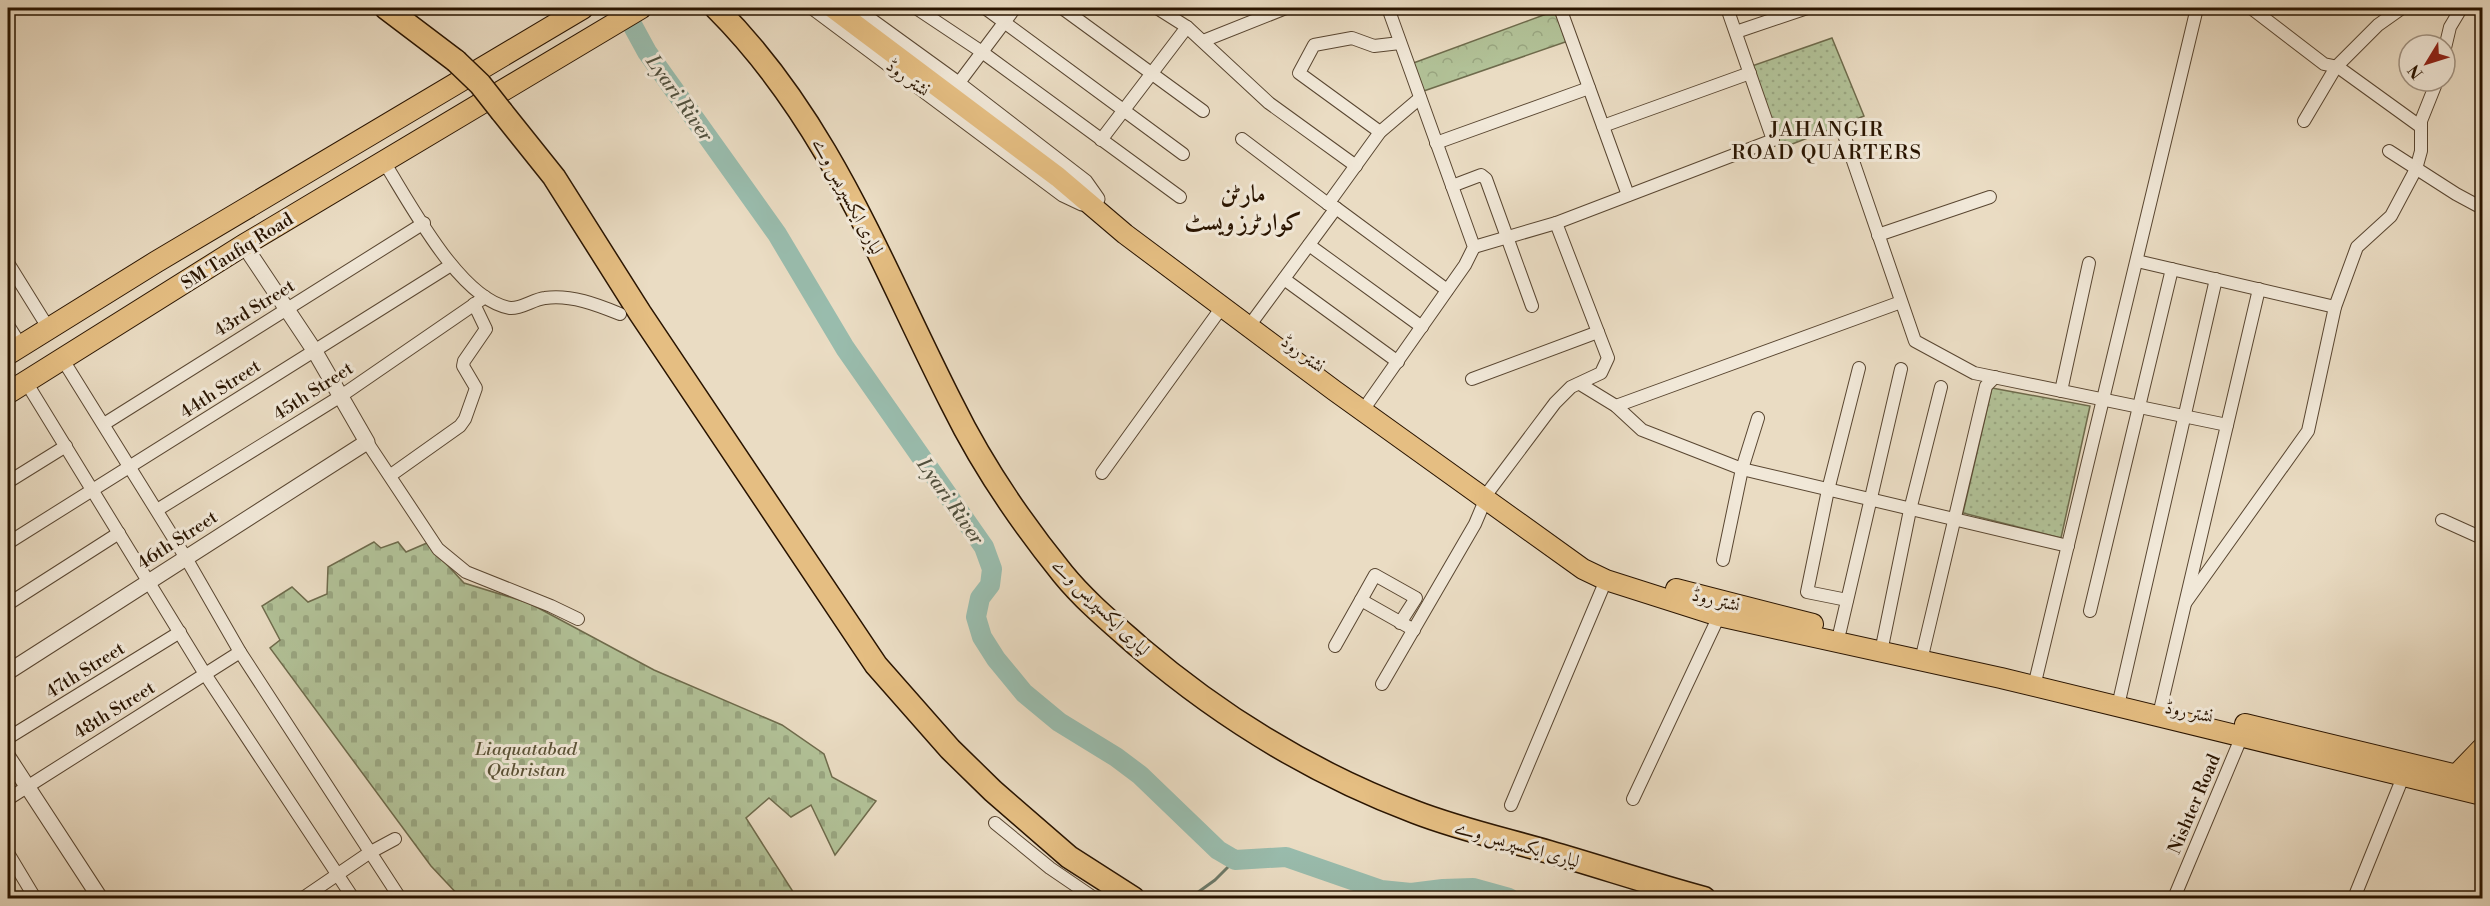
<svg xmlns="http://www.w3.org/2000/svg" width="2490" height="906" font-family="'Libre Bodoni',Amiri,serif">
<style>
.grass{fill:url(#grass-dots);stroke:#6e6b4c;stroke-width:1.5}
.cemetery{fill:url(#cemetery-stones);stroke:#6e6b4c;stroke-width:1.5}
.park{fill:url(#park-crowns);stroke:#6e6b4c;stroke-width:1.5}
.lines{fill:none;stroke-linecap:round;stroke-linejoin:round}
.stream{stroke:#6c7968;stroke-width:3}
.river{stroke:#99bcad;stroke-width:20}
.minor-casing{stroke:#594631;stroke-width:14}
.tertiary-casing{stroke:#594631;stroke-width:17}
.primary-casing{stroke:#291400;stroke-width:22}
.trunk-casing{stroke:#291400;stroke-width:23}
.motorway-casing{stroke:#291400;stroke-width:25}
.minor{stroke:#f1e8d8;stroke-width:12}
.tertiary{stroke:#f1e8d8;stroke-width:15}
.primary{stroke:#e5be82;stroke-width:20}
.trunk{stroke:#e5be82;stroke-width:21}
.motorway{stroke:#e5be82;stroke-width:22}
.motorway-bridge-casing{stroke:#291400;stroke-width:25;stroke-linecap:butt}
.motorway-bridge{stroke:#e5be82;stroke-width:22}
.labels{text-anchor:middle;stroke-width:6;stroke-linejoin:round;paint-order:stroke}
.street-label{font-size:18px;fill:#291400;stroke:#f1e8d8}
.park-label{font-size:18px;font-style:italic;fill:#595135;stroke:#f1e8d8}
.water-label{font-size:20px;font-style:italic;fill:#504f3d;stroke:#f1e8d8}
.neighbourhood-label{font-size:20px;letter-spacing:1.5px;fill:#291400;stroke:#f1e8d8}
.district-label{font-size:24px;font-weight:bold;fill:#291400;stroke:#f1e8d8}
</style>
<defs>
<pattern id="grass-dots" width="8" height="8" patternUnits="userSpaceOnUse" patternTransform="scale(1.5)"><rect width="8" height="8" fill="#b2c298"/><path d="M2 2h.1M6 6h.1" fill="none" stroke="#99a681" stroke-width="1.8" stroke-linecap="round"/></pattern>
<pattern id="cemetery-stones" width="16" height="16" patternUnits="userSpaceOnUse" patternTransform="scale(1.5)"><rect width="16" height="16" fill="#b2c298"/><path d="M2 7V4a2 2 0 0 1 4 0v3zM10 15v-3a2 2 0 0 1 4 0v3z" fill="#99a681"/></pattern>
<pattern id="park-crowns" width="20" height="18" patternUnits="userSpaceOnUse" patternTransform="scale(1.5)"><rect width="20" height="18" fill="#b2c298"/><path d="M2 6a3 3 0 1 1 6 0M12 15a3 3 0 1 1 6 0" fill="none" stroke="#99a681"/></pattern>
</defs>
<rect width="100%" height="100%" fill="#eadcc3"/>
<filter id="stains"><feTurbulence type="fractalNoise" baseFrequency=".00333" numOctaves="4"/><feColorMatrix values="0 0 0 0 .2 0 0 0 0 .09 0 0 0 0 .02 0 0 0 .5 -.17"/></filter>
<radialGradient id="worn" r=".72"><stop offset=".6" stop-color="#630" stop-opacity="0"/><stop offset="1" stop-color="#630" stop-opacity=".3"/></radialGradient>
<g class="grass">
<polygon points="1832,38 1864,116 1782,148 1752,66"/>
<polygon points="1992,388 2090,406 2061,538 1963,513"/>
</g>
<polygon class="cemetery" points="374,542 381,548 398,542 406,552 427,543 464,583 529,603 654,670 782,725 824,754 832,777 876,801 835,855 811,805 791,817 769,798 746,818 797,898 461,898 431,866 270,648 280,640 262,606 292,587 308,602 327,594 328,567"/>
<polygon class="park" points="1560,9 1571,40 1418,93 1408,65"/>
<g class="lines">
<polyline class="stream" points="1190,898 1215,880 1235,860"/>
<polyline class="river" points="623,8 647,52 777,234 845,348 984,547 992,569 990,585 980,598 976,617 982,637 996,659 1024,693 1059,722 1116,757 1140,775 1218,850 1235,860 1286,857 1381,890 1411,893 1443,889 1473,888 1509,898"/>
<defs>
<g id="minor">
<polyline points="916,8 982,52 1180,197"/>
<polyline points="985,8 1183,154"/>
<polyline points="1062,8 1203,111"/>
<polyline points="1157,8 1187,27 1269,103 1356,166"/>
<polyline points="1560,8 1628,195"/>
<polyline points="2251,8 2324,64 2338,67 2421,127"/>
<polyline points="1736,32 1807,8"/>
<polyline points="1203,41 1286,8"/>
<polyline points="2445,48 2450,27 2459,12 2460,8"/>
<polyline points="958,84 1015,8"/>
<polyline points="2304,121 2336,67 2378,25 2402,8"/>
<polyline points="1603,126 1750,73"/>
<polyline points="1841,126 1915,341 1974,373 2227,425"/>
<polyline points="1380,132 1299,73 1314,45 1352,38 1374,46 1400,43"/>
<polyline points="1242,139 1328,204"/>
<polyline points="1101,140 1187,27"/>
<polyline points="1436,143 1589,88"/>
<polyline points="2389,151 2456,194 2482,208"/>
<path d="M384,162C410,203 460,300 510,308C521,309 534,299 545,298C570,294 598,305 620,314"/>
<polyline points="1452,186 1481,175 1486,179 1532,306"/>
<polyline points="1336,208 1447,290"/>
<polyline points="1878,235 1990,197"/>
<polyline points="1309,245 1422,327"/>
<polyline points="1474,247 1556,223 1773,140 1727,8"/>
<polyline points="2137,261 2335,307"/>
<polyline points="8,263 49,329"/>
<polyline points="1284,279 1398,362"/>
<polyline points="1255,318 1336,208 1328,204 1380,132 1420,98"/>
<polyline points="63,360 186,558 240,652 400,898"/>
<polyline points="1472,379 1598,332"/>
<polyline points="26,382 205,674 353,898"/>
<polyline points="1580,384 1616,406 1642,430 1742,469 2068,546"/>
<polyline points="2061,391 2089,263"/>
<polyline points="1368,403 1465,265 1474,247 1388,8"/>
<polyline points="1616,406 1901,302"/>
<polyline points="104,424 424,223"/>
<polyline points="367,442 438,549 466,572 551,606 578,619"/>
<polyline points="1102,473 1222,307"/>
<polyline points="391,475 460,426 465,419 476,388 463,366 464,361 486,329 474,304"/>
<polyline points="8,482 66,446"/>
<polyline points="157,510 341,396 485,297"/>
<polyline points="2442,520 2482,538"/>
<polyline points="8,543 451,265"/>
<polyline points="1723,560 1742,469 1758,418"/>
<polyline points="1847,600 1807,592 1828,490 1859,368"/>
<polyline points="2186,602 2308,431 2335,307 2357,247 2391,216 2416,169 2421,151 2421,121 2437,81"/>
<polyline points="8,604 119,533"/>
<polyline points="2090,611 2172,269"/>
<polyline points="1400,623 1416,598 1375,575 1361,600 1414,630"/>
<polyline points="1840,631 1901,369"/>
<polyline points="1883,642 1910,510 1941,387"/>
<polyline points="1335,646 1361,600"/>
<polyline points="1923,652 1986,386 1995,377"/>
<polyline points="2036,678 2197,8"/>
<polyline points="1382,684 1475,524 1489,491 1555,403 1571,387 1601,373 1608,358 1556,223"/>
<polyline points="2120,697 2216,279"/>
<polyline points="2161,706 2259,289"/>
<polyline points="8,738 180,632"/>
<polyline points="8,799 240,652"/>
<polyline points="1633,799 1719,616"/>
<polyline points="1511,805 1606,580"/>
<polyline points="995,823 1050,868 1094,898"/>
<polyline points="8,853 35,898"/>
<polyline points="303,898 369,853 395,839"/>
<polyline points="2174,898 2244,731"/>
<polyline points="2354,898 2405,772"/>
</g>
<g id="tertiary">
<polyline points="814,8 1063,194 1082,203"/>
<polyline points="853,8 958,84 1085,182 1097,199"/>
<polyline points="8,328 20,347"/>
<polyline points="8,672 367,442 314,350 244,245"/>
<polyline points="8,757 100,898"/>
</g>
<g id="primary">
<polyline points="833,8 1058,177 1125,234 1335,391 1583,569 1606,580 1719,616 2001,678 2482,795"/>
<polyline points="1676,589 1813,624"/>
<polyline points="2245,724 2482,781"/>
<polyline points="2457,774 2482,748"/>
</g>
<g id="trunk">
<polyline points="8,354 156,262 583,8"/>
<polyline points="8,393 244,245 641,8"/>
</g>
<g id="motorway">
<polyline points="386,8 456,61"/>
<path d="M716,8C830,122 880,263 952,404C982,465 1020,521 1063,574C1085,601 1113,624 1139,647C1221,717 1314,774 1415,812C1459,829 1504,839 1549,852C1601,867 1652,884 1704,898"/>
<polyline points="502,112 554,177 640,313 876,665 950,749 993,791 1069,857 1133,898"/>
</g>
</defs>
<use href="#minor" class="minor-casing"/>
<use href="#tertiary" class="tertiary-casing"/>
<use href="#primary" class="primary-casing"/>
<use href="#trunk" class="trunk-casing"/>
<use href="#motorway" class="motorway-casing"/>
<use href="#minor" class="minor"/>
<use href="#tertiary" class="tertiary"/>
<use href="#primary" class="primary"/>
<use href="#trunk" class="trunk"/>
<use href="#motorway" class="motorway"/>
<defs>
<polyline id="motorway-bridge" points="456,61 480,84 502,112"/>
</defs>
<use href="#motorway-bridge" class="motorway-bridge-casing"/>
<use href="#motorway-bridge" class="motorway-bridge"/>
</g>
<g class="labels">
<g class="street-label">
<text transform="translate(908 78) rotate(37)" y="6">نشتر روڈ</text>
<text transform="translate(848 196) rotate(62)" y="6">لیاری ایکسپریس وے</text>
<text transform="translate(237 251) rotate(-32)" y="6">SM Taufiq Road</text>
<text transform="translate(254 308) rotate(-32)" y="6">43rd Street</text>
<text transform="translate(1303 354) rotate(37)" y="6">نشتر روڈ</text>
<text transform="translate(220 389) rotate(-33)" y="6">44th Street</text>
<text transform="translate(313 391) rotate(-33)" y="6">45th Street</text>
<text transform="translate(177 540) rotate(-33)" y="6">46th Street</text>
<text transform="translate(1716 600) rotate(14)" y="6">نشتر روڈ</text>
<text transform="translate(1101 607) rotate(45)" y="6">لیاری ایکسپریس وے</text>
<text transform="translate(85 670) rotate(-32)" y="6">47th Street</text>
<text transform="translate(114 710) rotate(-32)" y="6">48th Street</text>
<text transform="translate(2189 712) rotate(12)" y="6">نشتر روڈ</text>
<text transform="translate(2194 804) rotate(-67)" y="6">Nishter Road</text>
<text transform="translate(1517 844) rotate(16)" y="6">لیاری ایکسپریس وے</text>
</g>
<g class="park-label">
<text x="526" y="755">Liaquatabad<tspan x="526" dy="21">Qabristan</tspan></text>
</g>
<g class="water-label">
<text transform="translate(680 98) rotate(55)" y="7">Lyari River</text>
<text transform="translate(951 501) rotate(55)" y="7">Lyari River</text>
</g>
<g class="neighbourhood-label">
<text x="1827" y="136">JAHANGIR<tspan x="1827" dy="23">ROAD QUARTERS</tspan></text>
</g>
<g class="district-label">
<text x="1243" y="202">مارٹن<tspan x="1243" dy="28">کوارٹرز ویسٹ</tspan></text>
</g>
</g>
<rect width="2490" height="906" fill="none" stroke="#eadcc3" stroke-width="30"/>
<rect x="9" y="9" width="2472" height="888" fill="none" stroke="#291400" stroke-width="3"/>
<rect x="15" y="15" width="2460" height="876" fill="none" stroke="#291400" stroke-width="1.5"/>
<g transform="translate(2427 63) rotate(232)"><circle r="28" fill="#f1e8d8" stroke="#a19382" stroke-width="1.5"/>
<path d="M0-4.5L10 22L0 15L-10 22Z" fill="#8f2418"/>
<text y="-9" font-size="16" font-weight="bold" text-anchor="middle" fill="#291400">N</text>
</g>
<rect width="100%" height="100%" filter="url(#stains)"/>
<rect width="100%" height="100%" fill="url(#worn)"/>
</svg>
